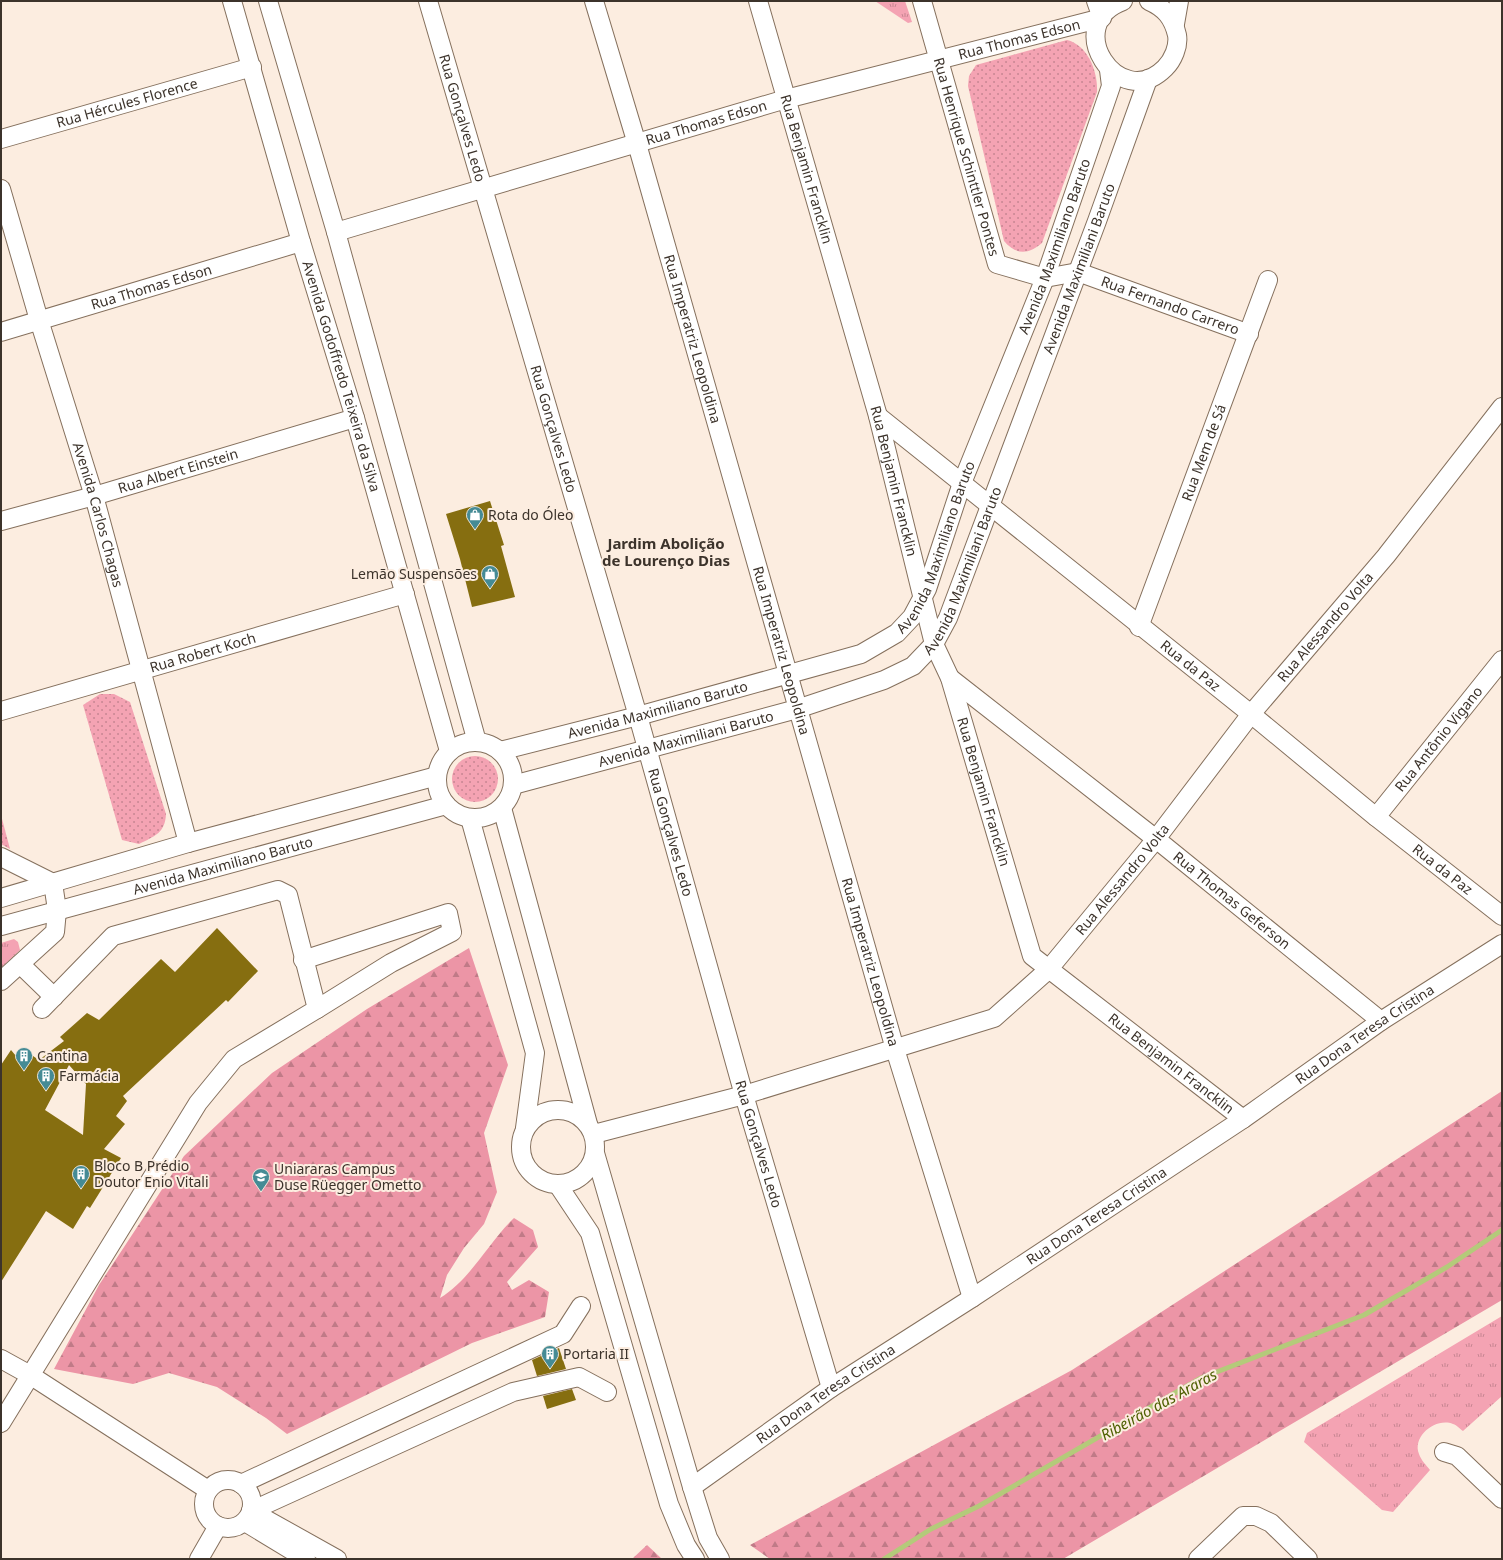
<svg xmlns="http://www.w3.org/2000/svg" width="1503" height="1560" font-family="'Noto Sans',sans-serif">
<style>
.grass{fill:url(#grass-dots)}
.forest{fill:url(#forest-firs)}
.park{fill:url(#park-tufts)}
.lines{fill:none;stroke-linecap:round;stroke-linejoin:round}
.stream{stroke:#b4ca7a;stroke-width:5}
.building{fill:#866e10;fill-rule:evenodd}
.minor-casing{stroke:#85705d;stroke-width:20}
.minor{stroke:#fff;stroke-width:18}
.labels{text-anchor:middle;stroke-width:4;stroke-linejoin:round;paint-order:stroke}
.street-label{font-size:14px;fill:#3c332b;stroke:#fcede0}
.poi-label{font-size:14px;fill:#3c332b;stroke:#fcede0;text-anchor:start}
.neighbourhood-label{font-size:15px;font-weight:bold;fill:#3c332b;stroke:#fcede0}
.water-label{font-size:15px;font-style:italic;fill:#4e6002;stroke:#fcede0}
</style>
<defs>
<pattern id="grass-dots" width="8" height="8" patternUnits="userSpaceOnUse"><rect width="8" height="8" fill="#f4a3b3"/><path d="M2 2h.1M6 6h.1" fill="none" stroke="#c78592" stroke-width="1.8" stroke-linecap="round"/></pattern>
<pattern id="forest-firs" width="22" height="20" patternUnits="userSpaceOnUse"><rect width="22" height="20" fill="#ec95a6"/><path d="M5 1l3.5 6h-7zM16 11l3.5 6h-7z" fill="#c07a87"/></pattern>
<pattern id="park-tufts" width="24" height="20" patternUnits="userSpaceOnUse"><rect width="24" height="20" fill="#f4a3b3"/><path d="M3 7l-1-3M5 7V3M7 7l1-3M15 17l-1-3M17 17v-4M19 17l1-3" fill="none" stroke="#c78592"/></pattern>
</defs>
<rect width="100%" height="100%" fill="#fcede0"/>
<g class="grass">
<path d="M1067,40C1088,45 1098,72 1097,92L1042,243C1028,255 1016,255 1004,241L968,86L969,76L976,65Z"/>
<path d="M100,694H114L130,702L166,814C165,833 155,836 139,844L122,840L83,705Z"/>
<circle cx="475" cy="779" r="23"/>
<polygon points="1,815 10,849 1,844"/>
</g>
<g class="forest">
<path d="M469,948L508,1065L484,1133L497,1192L484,1224L464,1248L447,1275L440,1298C471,1279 488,1243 514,1218L533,1230L538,1247L507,1282L512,1290L529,1280L549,1292L545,1317L472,1343L287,1434L266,1418L217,1387L169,1373L133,1384L54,1369L99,1285L184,1156L272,1073L367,1009Z"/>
<polygon points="1502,1091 1502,1300 1063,1559 770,1559 750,1545 1072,1370"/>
<polygon points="647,1545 662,1559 632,1559"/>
</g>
<g class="park">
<polygon points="875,1 905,1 912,22 908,23"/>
<polygon points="14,939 18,942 20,950 1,968 1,943"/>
<path d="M1502,1316V1396L1463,1431C1460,1429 1457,1425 1453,1424C1436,1417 1412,1436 1419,1454C1421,1460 1426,1465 1430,1470L1393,1512L1382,1510L1304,1442L1307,1433Z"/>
</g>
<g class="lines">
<polyline class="stream" points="884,1559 931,1529 979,1506 1201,1378 1364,1315 1447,1267 1502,1230"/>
</g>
<g class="building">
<polygon points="490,501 504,545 501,546 515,597 472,607 460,559 446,514"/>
<path d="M217,928L258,971L228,1002L226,1000L123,1096L127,1101L116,1116L125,1124L104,1149L121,1158L90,1208L87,1206L73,1229L46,1211L1,1282V1065L11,1050L16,1056L21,1048L39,1060L64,1041L60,1037L87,1013L99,1020L161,959L175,972ZM69,1065L86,1084L83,1135L45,1110Z"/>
<polygon points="559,1348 566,1369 537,1376 532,1360"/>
<polygon points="572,1389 576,1400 547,1409 543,1396"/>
</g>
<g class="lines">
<defs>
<g id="minor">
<path id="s1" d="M232,1L301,242L355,418L449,751"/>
<polyline points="268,1 336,232 477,742"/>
<path id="s2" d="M428,1L638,716L744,1095L831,1388"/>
<path id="s3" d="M594,1L637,144L895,1049L972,1298"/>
<path id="s4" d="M758,1L878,416L934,644L950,678L1032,956L1243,1119"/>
<path id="s5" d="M922,1L997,264L1045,278L1078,272L1249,334"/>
<path d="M1123,1C1060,24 1119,114 1165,68C1173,60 1179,46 1177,35C1173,18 1165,8 1149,1"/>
<polyline points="1175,24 1179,1"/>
<path id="s6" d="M1,139L252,67"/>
<path id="s7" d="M1,189L39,320L94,496L188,843"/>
<path id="s8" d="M336,232L786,99L1102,18L1096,1"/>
<path id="s9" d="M1,332L301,242"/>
<path id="s10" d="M878,416L1251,714L1376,817L1502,916"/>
<path id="s11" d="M1,521L94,496L355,418"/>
<path id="s12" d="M1139,627L1268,280"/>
<path id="s13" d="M950,678L1156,839L1381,1021"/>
<path id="s14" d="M1,711L405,594"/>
<circle cx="475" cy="780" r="38"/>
<path id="s15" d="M500,751L638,716L861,654L897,633L912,617L927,589L962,483L1045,278L1111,86L1109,70"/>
<path id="s16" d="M513,785L797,709L884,680L913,666L934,644L948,618L1097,221L1148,79"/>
<polyline points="502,808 588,1124"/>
<path id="s17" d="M1376,817L1502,660"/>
<polyline points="470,818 535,1053 525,1128"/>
<polyline points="1,857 53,883 57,910 55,932 1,981"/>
<polyline points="1,898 188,843 437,776"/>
<path id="s18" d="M1,926L446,805"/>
<polyline points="303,960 448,913 452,932 391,963 317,1009"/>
<polyline points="20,964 54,997"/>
<circle cx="558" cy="1147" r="37"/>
<path id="s19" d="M594,1134L744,1095L994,1018L1048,970L1156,839L1251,714L1386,556L1502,407"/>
<polyline points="595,1153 692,1487 708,1538 720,1559"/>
<polyline points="558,1185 590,1233 669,1504 686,1545 695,1559"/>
<polyline points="1,1359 30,1375 208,1490"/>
<polyline points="1,1423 198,1103 234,1059 317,1009 288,895 278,890 113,936 42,1009"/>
<polyline points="1444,1452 1457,1456 1502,1499"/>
<circle cx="228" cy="1504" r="24"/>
<polyline points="241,1484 563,1334 581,1306"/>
<path id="s20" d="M692,1487L831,1388L972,1298L1243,1119L1381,1021L1502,944"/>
<polyline points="251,1511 513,1392 579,1377 607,1392"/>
<polyline points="251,1511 337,1559"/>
<polyline points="245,1522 306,1559"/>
<polyline points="199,1559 218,1526"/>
<polyline points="1198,1559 1243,1516 1256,1516 1271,1523 1308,1559"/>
</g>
</defs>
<use href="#minor" class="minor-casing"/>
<use href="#minor" class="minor"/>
</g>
<defs>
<symbol id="shop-pin" viewBox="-11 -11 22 30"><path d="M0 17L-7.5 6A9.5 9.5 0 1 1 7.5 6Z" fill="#458b95" stroke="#fcede0"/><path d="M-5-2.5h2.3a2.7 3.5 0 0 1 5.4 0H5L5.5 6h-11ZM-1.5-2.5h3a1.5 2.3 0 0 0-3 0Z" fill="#fff"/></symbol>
<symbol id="building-pin" viewBox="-11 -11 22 30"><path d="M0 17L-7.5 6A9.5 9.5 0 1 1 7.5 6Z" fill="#458b95" stroke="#fcede0"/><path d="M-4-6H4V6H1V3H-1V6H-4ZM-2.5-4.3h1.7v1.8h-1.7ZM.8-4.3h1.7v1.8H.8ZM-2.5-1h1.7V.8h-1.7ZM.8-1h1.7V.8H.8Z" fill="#fff"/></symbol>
<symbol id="university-pin" viewBox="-11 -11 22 30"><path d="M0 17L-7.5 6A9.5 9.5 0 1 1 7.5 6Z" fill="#458b95" stroke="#fcede0"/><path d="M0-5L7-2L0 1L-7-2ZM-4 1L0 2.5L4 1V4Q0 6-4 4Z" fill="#fff"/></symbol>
</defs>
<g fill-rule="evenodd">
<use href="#shop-pin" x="465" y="505" width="20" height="27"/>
<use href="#shop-pin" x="480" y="564" width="20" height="27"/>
<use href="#building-pin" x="14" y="1046" width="20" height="27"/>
<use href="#building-pin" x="36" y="1066" width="20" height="27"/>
<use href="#building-pin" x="71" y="1164" width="20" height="27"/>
<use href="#university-pin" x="251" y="1167" width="20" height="27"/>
<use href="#building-pin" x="540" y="1344" width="20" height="27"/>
</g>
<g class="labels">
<g class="street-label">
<text dy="5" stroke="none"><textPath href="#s8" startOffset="710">Rua Thomas Edson</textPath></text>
<text dy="5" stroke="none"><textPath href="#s6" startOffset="131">Rua Hércules Florence</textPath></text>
<text dy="5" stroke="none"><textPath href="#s2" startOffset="122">Rua Gonçalves Ledo</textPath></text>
<text dy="5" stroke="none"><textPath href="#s8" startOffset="386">Rua Thomas Edson</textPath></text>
<text dy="5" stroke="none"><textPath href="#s5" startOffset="162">Rua Henrique Schinttler Pontes</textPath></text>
<text dy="5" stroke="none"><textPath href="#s4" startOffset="175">Rua Benjamin Francklin</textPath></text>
<text dy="5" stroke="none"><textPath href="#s15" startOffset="835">Avenida Maximiliano Baruto</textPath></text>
<text dy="5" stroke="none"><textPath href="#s16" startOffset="851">Avenida Maximiliani Baruto</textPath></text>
<text dy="5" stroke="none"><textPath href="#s9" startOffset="157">Rua Thomas Edson</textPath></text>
<text dy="5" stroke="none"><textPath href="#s5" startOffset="455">Rua Fernando Carrero</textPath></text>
<text dy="5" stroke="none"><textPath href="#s3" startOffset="352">Rua Imperatriz Leopoldina</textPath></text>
<text dy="5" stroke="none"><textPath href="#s1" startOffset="391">Avenida Godoffredo Teixeira da Silva</textPath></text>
<text dy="5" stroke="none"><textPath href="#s2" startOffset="446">Rua Gonçalves Ledo</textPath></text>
<text dy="5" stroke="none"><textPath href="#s12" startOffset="186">Rua Mem de Sá</textPath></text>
<text dy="5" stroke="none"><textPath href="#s11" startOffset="184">Rua Albert Einstein</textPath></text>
<text dy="5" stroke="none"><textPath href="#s4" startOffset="499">Rua Benjamin Francklin</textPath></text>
<text dy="5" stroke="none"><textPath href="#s7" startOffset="340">Avenida Carlos Chagas</textPath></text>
<text dy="5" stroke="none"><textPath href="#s15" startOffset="511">Avenida Maximiliano Baruto</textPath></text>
<text dy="5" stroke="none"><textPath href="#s16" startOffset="527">Avenida Maximiliani Baruto</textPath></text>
<text dy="5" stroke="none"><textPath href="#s19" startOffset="930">Rua Alessandro Volta</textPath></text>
<text dy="5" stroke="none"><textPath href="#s3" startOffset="676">Rua Imperatriz Leopoldina</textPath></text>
<text dy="5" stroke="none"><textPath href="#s14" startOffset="210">Rua Robert Koch</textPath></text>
<text dy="5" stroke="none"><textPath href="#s10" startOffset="400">Rua da Paz</textPath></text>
<text dy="5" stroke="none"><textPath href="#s15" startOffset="163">Avenida Maximiliano Baruto</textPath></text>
<text dy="5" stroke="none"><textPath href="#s16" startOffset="179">Avenida Maximiliani Baruto</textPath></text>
<text dy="5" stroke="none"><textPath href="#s17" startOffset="100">Rua Antônio Vigano</textPath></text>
<text dy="5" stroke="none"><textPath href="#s4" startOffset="823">Rua Benjamin Francklin</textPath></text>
<text dy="5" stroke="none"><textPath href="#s2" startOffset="866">Rua Gonçalves Ledo</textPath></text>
<text dy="5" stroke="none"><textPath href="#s18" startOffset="230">Avenida Maximiliano Baruto</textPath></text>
<text dy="5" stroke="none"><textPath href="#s10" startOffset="724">Rua da Paz</textPath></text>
<text dy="5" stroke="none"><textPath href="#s19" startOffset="606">Rua Alessandro Volta</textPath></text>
<text dy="5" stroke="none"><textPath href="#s13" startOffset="359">Rua Thomas Geferson</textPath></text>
<text dy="5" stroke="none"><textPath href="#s3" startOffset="1000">Rua Imperatriz Leopoldina</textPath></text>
<text dy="5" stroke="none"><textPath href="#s20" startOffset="811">Rua Dona Teresa Cristina</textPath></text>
<text dy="5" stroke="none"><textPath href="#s4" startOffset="1170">Rua Benjamin Francklin</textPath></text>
<text dy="5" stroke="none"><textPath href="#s2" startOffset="1190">Rua Gonçalves Ledo</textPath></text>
<text dy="5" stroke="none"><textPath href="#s20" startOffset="487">Rua Dona Teresa Cristina</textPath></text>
<text dy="5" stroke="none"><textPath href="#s20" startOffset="163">Rua Dona Teresa Cristina</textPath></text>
</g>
<g class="poi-label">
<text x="488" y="520">Rota do Óleo</text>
<text x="477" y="579" text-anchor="end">Lemão Suspensões</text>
<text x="37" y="1061">Cantina</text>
<text x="59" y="1081">Farmácia</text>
<text x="94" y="1171">Bloco B Prédio<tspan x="94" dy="16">Doutor Enio Vitali</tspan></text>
<text x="274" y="1174">Uniararas Campus<tspan x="274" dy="16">Duse Rüegger Ometto</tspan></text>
<text x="563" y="1359">Portaria II</text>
</g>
<g class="neighbourhood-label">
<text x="666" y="549">Jardim Abolição<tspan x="666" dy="17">de Lourenço Dias</tspan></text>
</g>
<g class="water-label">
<text transform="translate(1159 1405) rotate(-29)" y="5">Ribeirão das Araras</text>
</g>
</g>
<rect width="1503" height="1560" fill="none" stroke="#3c332b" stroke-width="4"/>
</svg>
